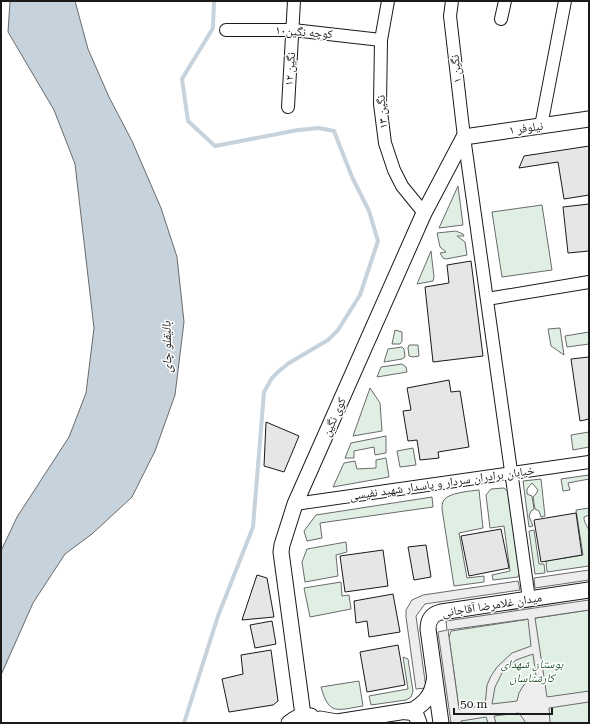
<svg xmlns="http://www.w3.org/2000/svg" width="590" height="724" font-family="'Roboto Serif','Noto Naskh Arabic',serif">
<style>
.green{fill:#e0efe3;stroke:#6a6a6a}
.parking{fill:#ededed;stroke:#6a6a6a;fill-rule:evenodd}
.water{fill:#c6d2dc;stroke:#6a6a6a}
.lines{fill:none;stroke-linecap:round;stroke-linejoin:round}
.stream{stroke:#c6d2dc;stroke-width:4}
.building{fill:#e6e6e6;stroke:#1a1a1a}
.minor-casing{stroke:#1a1a1a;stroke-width:14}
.tertiary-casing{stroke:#1a1a1a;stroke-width:17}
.minor{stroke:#fff;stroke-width:12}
.tertiary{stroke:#fff;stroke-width:15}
.labels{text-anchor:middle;stroke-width:3;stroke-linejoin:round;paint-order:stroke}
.street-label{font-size:12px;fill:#1a1a1a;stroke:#fff}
.park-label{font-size:12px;font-style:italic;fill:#2b5a34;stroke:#fff}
.water-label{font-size:13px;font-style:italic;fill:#1a1a1a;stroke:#fff}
</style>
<rect width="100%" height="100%" fill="#fff"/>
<g class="green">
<polygon points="458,186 463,225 439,228"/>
<polygon points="542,205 552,270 502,277 492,212"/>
<polygon points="456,231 463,234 464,236 457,236 465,242 467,255 446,259 443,258 440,253 446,252 440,247 437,233"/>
<polygon points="431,251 434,277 433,281 417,284"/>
<polygon points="560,328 564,355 551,346 548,329"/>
<polygon points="395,330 402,332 402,341 400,344 392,344"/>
<polygon points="589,332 589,344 567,347 565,336"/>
<polygon points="409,345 418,345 419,356 413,357 409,356 408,348"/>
<polygon points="402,347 404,349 405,357 402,359 384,362 388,349"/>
<polygon points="402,364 406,367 407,372 377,377 381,367"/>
<polygon points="370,388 380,403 382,431 353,436"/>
<polygon points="589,432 589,447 573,450 571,435"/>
<polygon points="386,436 386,453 375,455 374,447 354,451 354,458 345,458 351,443"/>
<polygon points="413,448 416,465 400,467 397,451"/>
<polygon points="386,458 389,477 333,487 344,463 355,461 357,469 376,468 376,460"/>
<polygon points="589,475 589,479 568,483 570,490 563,491 561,479"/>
<polygon points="541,479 545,516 541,517 539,511 535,509 533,497 536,494 538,490 532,483 527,489 527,494 532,496 534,509 531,511 529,516 533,526 529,527 523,481"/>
<polygon points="504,488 508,492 520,572 518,577 493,580 492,575 510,571 504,526 490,528 486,495 491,489"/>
<path d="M479,490L483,528L459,533L467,578L484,576V582L454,586L442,509C442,506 442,503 444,500C448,493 470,491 479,490Z"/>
<polygon points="432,497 433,507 320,523 322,538 307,541 304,531 316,515"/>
<path d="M589,508V515L584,517C584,524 588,526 589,531V566L547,572L546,561L583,555L576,510Z"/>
<polygon points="534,530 539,564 544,564 545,573 535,574 529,531"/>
<polygon points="346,542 347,552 336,555 338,576 305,582 302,562 307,549"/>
<polygon points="341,582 342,596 349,595 351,609 310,617 304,588"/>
<polygon points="589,610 589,723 461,723 449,637 451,631"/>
<polygon points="403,657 408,659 413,691 411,697 406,700 371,705 369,696 408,689"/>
<path d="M359,681L363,706C337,710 329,716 321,687Z"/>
</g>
<g class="parking">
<polygon points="589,570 589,580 535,588 534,578"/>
<polygon points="518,581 520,590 425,604 416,616 426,688 416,689 406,617 406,610 412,600 423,595"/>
<path d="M589,600V610L535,618L547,697L589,691V702L549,708L550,723H526L519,713L494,716L496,723H488L486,717L461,721V723H451L438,632L447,630L446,621ZM528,619L531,646L512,653L497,667L491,676L487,685L485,706L459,709L448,630ZM533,654L536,676L529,680L523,686L519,693L517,701L492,704L495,687L503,671L516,660Z"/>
</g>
<polygon class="water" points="10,1 75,1 88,49 109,97 132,141 161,208 177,257 184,322 175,395 155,451 132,497 92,534 65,554 33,603 1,675 1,551 17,517 69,437 86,393 94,328 75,164 54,110 8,32"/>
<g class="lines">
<polyline class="stream" points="184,723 218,616 253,527 264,392 272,378 279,371 289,363 328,340 338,330 360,295 378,241 369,211 352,177 334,131 319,128 298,130 215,146 188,121 182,79 213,28 214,1"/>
</g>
<g class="building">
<polygon points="589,146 589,195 564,199 558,162 519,168 524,156"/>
<polygon points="589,204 589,251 568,253 563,207"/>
<polygon points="471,261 483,356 433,362 425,287 449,283 447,265"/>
<polygon points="589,357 589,419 580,421 571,359"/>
<polygon points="449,380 451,392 460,391 469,447 438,452 439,458 420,460 417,440 408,441 403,411 411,410 407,388"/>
<polygon points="266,422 299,436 284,472 264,466"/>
<polygon points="576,513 582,555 541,562 534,520"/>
<polygon points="501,529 509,568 469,576 461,536"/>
<polygon points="426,545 431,577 414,580 408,547"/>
<polygon points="383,550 388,586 345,592 340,556"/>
<polygon points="257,575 267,578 274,617 242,620"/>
<polygon points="393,594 400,632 369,637 367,621 356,623 354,601"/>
<polygon points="272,621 276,644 255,648 250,625"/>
<polygon points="398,645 405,685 367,692 360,652"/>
<polygon points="271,650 278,701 273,705 229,712 222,679 243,674 241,655"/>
</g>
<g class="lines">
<defs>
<g id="minor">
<polyline points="388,1 381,40 380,104 385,143 394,170 402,186 424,213"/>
<polyline points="452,1 450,16 464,137 529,599"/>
<polyline points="501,19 505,1"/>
<polyline points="226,30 293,30 381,40"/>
<polyline points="288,107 294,1"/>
<polyline points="541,126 565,1"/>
<polyline points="487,299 589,282"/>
<polyline points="295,504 589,462"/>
</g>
<g id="tertiary">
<polyline points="406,712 410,712 416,715 419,723"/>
<polyline points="303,715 281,552 282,545 295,504 424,213 464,137 589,119"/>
<path d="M320,719L337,722L413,710C425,703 432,695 434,681"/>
<path d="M289,723C296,717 303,714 311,716"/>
<path d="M441,723L428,629C428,620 432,614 441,612L589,590"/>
</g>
</defs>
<use href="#minor" class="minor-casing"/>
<use href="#tertiary" class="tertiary-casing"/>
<use href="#minor" class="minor"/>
<use href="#tertiary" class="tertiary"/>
</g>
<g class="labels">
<g class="street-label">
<text transform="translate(304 32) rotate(4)" y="4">کوچه نگین۱۰</text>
<text transform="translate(290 69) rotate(-86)" y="4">نگین ۱۲</text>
<text transform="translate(456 69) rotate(-96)" y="4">نگین ۱</text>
<text transform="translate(382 112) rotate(-95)" y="4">نگین ۱۳</text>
<text transform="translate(526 128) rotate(-8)" y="4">نیلوفر ۱</text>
<text transform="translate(334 417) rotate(-66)" y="4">کوی نگین</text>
<text transform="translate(442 483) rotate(-8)" y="4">خیابان برادران سردار و پاسدار شهید نفیسی</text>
<text transform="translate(492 605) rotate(-9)" y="4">میدان غلامرضا آقاجانی</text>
</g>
<g class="park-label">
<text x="532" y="668">بوستان شهدای<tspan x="532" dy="14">کارشناسان</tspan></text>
</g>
<g class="water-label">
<text transform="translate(166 347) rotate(-91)" y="5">بالیقلو چای</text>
</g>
</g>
<rect width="590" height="724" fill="none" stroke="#1a1a1a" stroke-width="4"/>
<path d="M454 708v6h98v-6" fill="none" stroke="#1a1a1a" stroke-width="2"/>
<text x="460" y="708" font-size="12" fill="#1a1a1a" stroke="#ffffff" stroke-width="3" paint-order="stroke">50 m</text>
</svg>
